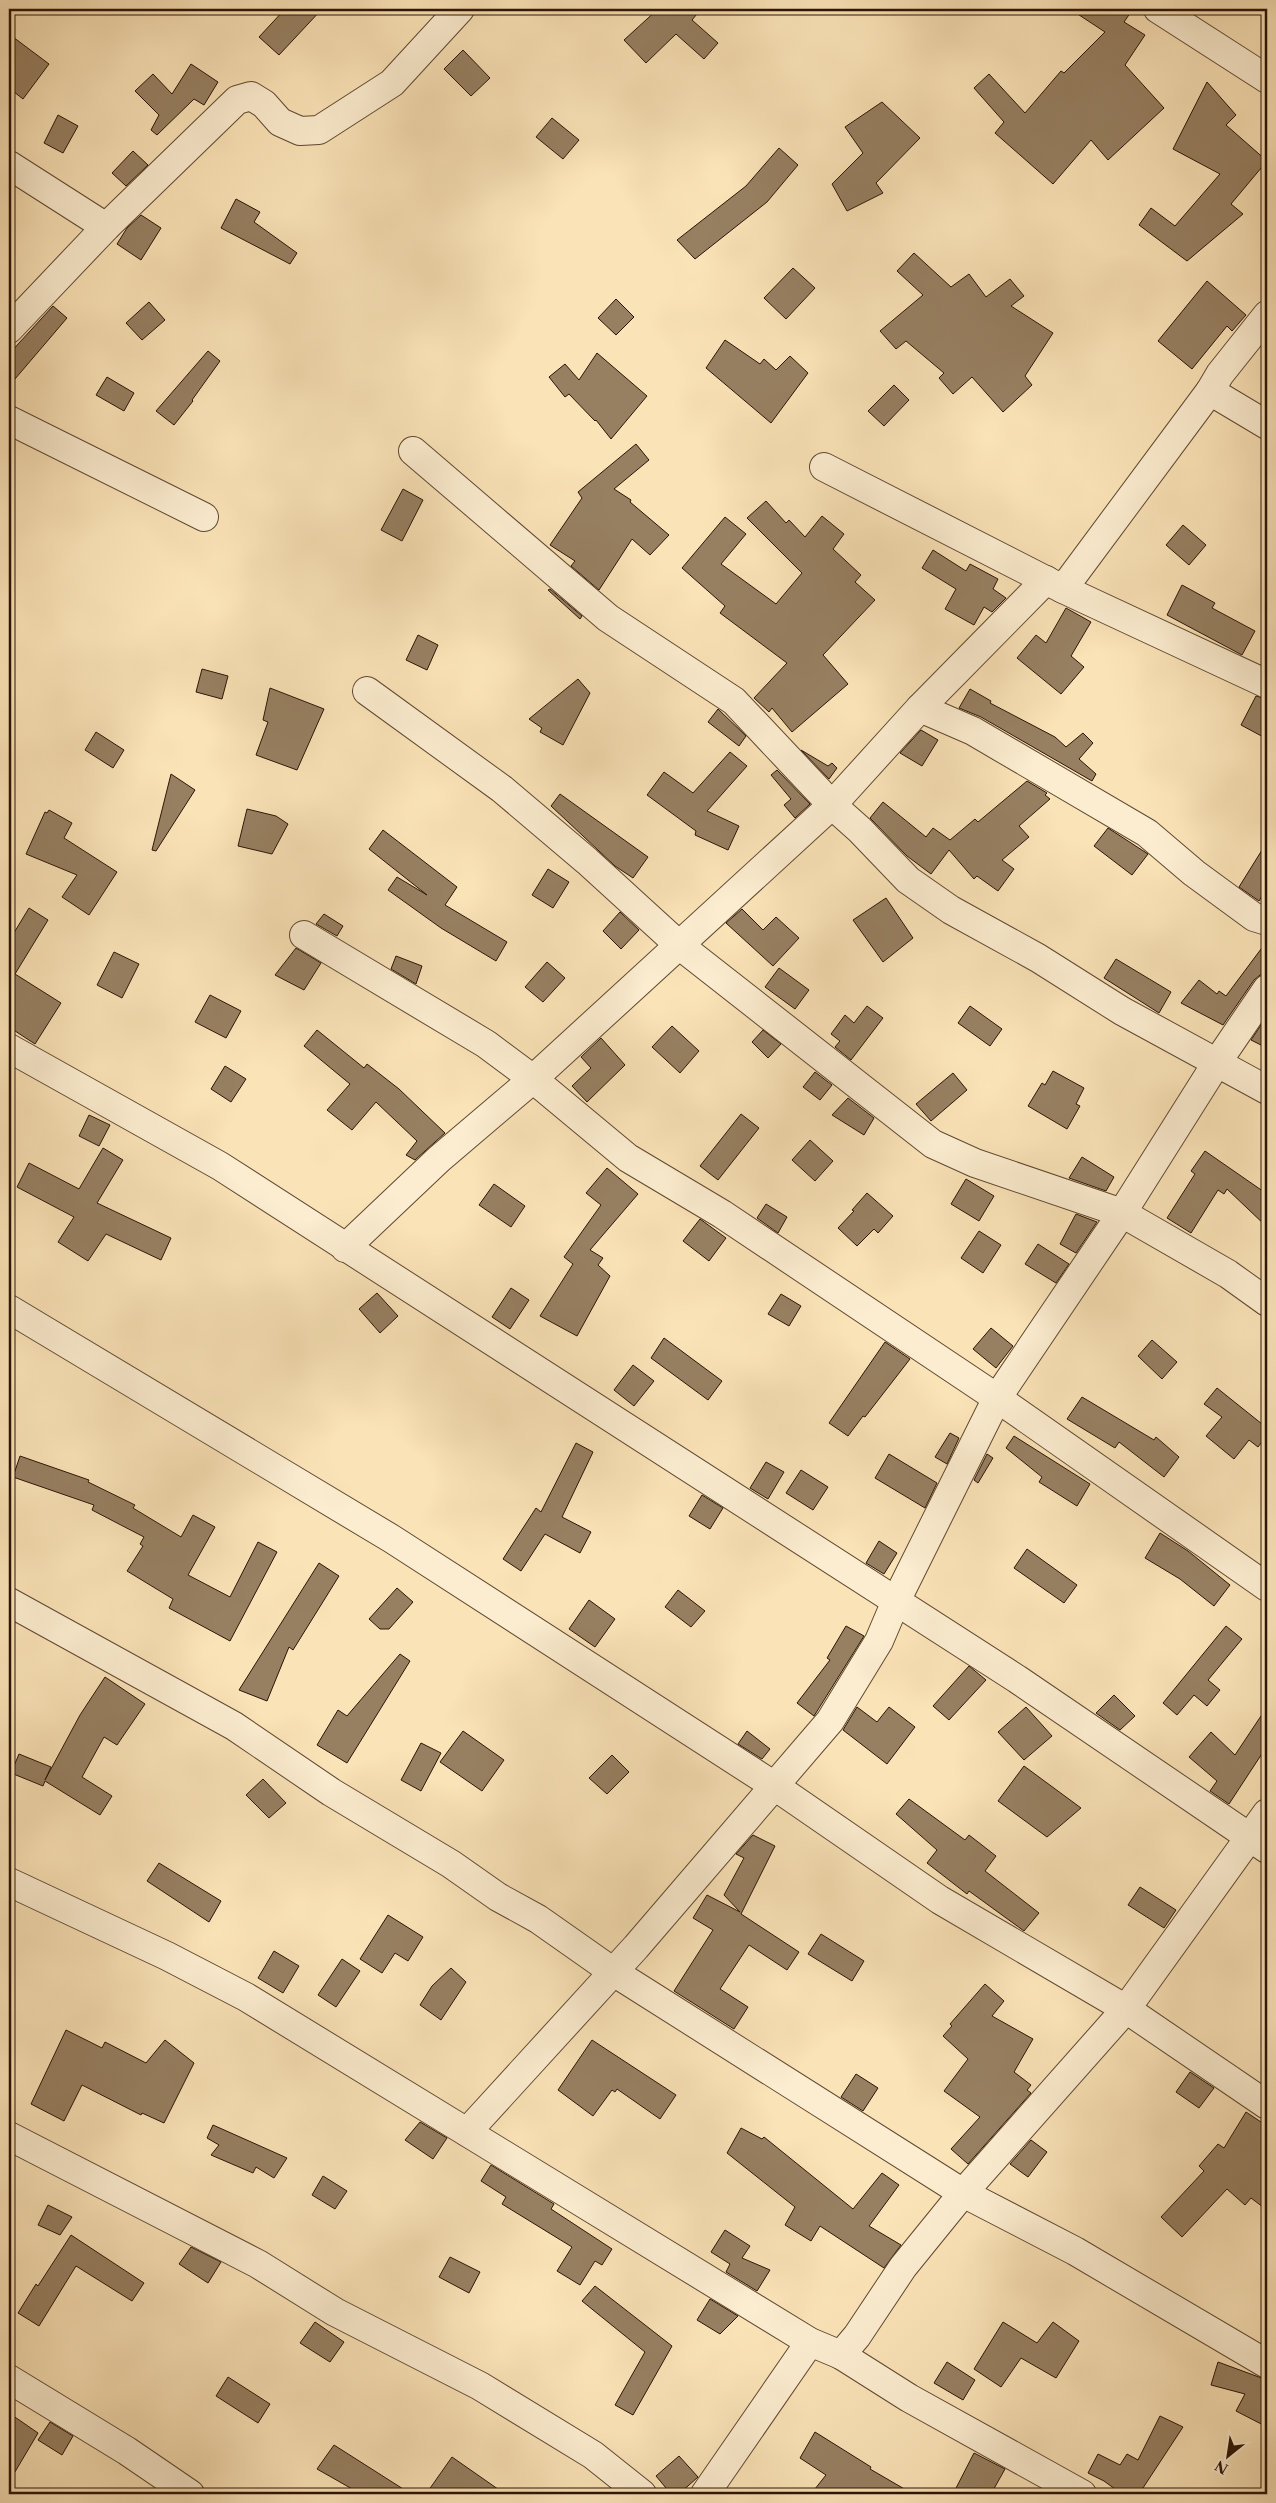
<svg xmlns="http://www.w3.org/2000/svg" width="1276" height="2503" font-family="'Libre Caslon Text',serif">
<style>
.building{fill:#978062;stroke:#2c1406}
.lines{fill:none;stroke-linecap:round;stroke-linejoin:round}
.street-casing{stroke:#604832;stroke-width:30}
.street{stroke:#fcedd0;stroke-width:28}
</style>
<rect width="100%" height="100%" fill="#fae3b7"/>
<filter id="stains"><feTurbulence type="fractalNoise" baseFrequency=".004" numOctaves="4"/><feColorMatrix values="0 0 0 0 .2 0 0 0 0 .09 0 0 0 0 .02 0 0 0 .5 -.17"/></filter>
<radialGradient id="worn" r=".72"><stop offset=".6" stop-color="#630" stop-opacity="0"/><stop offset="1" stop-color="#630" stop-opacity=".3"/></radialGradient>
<g class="building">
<polygon points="285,9 322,9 279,55 259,37"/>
<polygon points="658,9 701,9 692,20 718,43 704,59 676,34 646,63 624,40"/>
<polygon points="1070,9 1133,9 1124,22 1145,35 1125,65 1164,108 1108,160 1091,140 1053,184 995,133 1004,122 974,88 989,74 1025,113 1061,71 1064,73 1105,32"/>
<polygon points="9,34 49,64 23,99 9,88"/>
<polygon points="463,50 490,78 471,96 444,69"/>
<polygon points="191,64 218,82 204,105 194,99 157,135 151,130 159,115 135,91 153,74 172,94"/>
<polygon points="1207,82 1236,115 1226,125 1267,161 1231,204 1243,214 1187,261 1139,225 1151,208 1175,226 1220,174 1173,149"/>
<polygon points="882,102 920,138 876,183 883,193 847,211 832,184 863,153 845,127"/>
<polygon points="58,115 78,126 63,153 44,143"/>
<polygon points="552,118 579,140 563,159 536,137"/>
<polygon points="779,148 798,165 767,202 695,259 677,240 746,186"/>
<polygon points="133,151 148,165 126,186 112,173"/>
<polygon points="236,199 260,212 254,222 297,253 290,264 221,228"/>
<polygon points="141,215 161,228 141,260 117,244 127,228"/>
<polygon points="914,253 951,287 969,274 986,297 1010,279 1024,296 1011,306 1053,333 1025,376 1032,385 1003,412 972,377 953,394 939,378 944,373 906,341 896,349 880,331 923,295 897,271"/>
<polygon points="793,268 815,288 786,319 764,298"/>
<polygon points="1207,281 1246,315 1232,331 1227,326 1192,369 1158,341"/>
<polygon points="616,299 634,317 616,335 598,318"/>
<polygon points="149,302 165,320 142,340 126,323"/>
<polygon points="53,306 67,318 9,386 9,354"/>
<polygon points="725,340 760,364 764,359 776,370 790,356 808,373 771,423 706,368"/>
<polygon points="208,351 220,361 192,400 193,401 174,425 156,411"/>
<polygon points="597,353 647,396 611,439 596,420 595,421 569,394 565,397 549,377 565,364 579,380"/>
<polygon points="107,377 134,393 124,411 96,395"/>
<polygon points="894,385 909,400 884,426 868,411"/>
<polygon points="636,444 649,460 614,489 631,500 630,502 669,535 650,555 632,539 599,590 571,566 575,561 550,545 582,498 578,492"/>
<polygon points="403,489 423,500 402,541 381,530"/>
<polygon points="766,501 786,523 789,520 805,537 822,516 844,534 833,549 861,575 855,582 875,600 823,655 848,684 792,732 772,708 769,712 754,698 787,663 720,613 725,606 682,568 725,517 746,534 721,564 776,604 802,573 747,518"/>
<polygon points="1183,525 1206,545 1189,565 1166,545"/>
<polygon points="933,550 966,571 970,564 998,579 993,589 1006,598 992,612 984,607 974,625 945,609 956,589 922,568"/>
<polygon points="1182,585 1215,603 1212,608 1255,631 1242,655 1167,615"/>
<polygon points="550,589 582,616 580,619 548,590"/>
<polygon points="1066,608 1091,622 1071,656 1084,667 1061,694 1017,658 1036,635 1046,643"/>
<polygon points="418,635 438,645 427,670 406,660"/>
<polygon points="202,669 228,676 222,699 196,692"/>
<polygon points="578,679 590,693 563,745 540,732 542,728 529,719"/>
<polygon points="270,688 324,709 297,770 256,755 268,722 263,720"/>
<polygon points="970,689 991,701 990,703 1055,737 1066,747 1083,733 1093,743 1079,759 1096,774 1092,781 981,717 959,708"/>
<polygon points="1256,696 1267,699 1267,739 1241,725"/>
<polygon points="718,709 746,736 739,746 708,722"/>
<polygon points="921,730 938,740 922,766 900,753"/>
<polygon points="96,732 124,750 113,768 85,750"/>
<polygon points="801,750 828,766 832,763 837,768 829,779"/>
<polygon points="730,752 747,766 707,811 739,826 728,850 695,835 696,831 647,795 664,772 693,793"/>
<polygon points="777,770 810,804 795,818 784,805 791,799 771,775"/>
<polygon points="171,774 195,790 156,851 152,850"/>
<polygon points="1027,781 1047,793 1045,795 1050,799 1019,826 1029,837 1002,860 1014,869 998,891 977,876 974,879 949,850 931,874 907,856 870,818 883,802 926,837 933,828 950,840 975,819 978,822"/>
<polygon points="560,794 648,857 633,878 615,866 551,806"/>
<polygon points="247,809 276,816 288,824 272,854 238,846"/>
<polygon points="49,810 72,823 64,838 117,872 89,915 62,897 77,875 26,854 45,812 47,813"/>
<polygon points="1108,828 1148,854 1132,875 1094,846"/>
<polygon points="383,830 457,887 445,905 507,942 496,961 441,928 388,890 397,877 427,895 369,849"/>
<polygon points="1267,842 1267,888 1259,901 1239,887"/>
<polygon points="548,869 569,882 553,908 532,895"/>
<polygon points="886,898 913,938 883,962 853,920"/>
<polygon points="29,908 48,920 15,974 61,1003 35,1044 9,1027 9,941"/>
<polygon points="742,909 763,930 776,917 799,938 773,966 726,923"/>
<polygon points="620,912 639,930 621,949 603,931"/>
<polygon points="324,914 343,926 337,936 316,924"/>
<polygon points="1267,941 1267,974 1260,975 1254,980 1223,1025 1181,1003 1199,980 1217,994 1219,991 1226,996"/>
<polygon points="296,948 321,963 304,990 275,975"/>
<polygon points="114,952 139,964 122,998 97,985"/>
<polygon points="396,956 422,966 416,984 391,969"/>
<polygon points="1116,959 1171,992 1159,1013 1104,978"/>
<polygon points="547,962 565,978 543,1002 525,987"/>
<polygon points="779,968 809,990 795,1009 765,987"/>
<polygon points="210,995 241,1011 226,1038 195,1022"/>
<polygon points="867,1006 883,1018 851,1060 835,1047 840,1041 831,1034 845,1015 854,1023"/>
<polygon points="970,1006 1002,1029 990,1046 958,1023"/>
<polygon points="1267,1016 1267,1048 1251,1040"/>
<polygon points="672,1026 699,1051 680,1073 652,1047"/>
<polygon points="317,1030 364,1068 367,1064 399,1089 445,1133 415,1160 406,1155 417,1141 376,1102 352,1130 327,1110 350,1084 304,1046"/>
<polygon points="763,1030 781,1044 768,1058 752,1042"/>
<polygon points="601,1038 625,1065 587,1102 572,1086 591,1068 581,1057"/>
<polygon points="225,1066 246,1079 231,1102 211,1089"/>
<polygon points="1053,1071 1084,1088 1076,1104 1080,1106 1067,1129 1028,1106 1042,1083 1045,1085"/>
<polygon points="815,1072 832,1085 820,1100 803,1087"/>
<polygon points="953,1073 967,1090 931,1121 916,1104"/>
<polygon points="848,1098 874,1118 864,1135 832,1115"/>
<polygon points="741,1114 759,1128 718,1180 700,1166"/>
<polygon points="89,1115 110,1125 99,1146 79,1136"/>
<polygon points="810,1140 833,1161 815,1181 792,1160"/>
<polygon points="103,1148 123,1160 97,1203 171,1238 161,1260 106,1234 88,1261 58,1242 74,1217 17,1187 29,1163 79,1189"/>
<polygon points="1205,1151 1267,1194 1267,1227 1227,1189 1224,1194 1218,1190 1191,1233 1167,1218 1195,1174 1191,1171"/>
<polygon points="1082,1157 1114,1177 1106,1191 1069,1178"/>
<polygon points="607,1168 638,1194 590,1250 603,1258 598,1265 610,1276 577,1336 540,1316 573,1264 564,1257 601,1205 586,1193"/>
<polygon points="966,1179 994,1196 979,1221 951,1204"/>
<polygon points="494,1184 525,1206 511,1227 479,1205"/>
<polygon points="867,1193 893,1216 878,1233 874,1229 857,1246 838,1228 854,1211 852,1210"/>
<polygon points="766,1204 787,1217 778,1233 757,1218"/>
<polygon points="1076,1214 1097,1222 1076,1253 1060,1244"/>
<polygon points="700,1219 726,1238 709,1261 683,1241"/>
<polygon points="979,1231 1001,1245 983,1273 961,1258"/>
<polygon points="1038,1244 1069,1264 1056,1283 1025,1264"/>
<polygon points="511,1288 529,1300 510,1329 492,1317"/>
<polygon points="377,1293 398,1316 380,1333 359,1309"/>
<polygon points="781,1294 801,1306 789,1326 768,1314"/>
<polygon points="991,1328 1013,1346 996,1368 973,1349"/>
<polygon points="664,1338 722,1381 708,1400 651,1358"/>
<polygon points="1152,1340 1177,1362 1162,1379 1138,1356"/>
<polygon points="885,1342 910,1359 865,1417 863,1416 848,1436 829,1423"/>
<polygon points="633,1365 654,1381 634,1406 614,1390"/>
<polygon points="1217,1388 1267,1428 1267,1435 1258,1447 1249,1440 1234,1459 1206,1436 1222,1417 1204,1404"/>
<polygon points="1082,1397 1154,1440 1156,1437 1179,1457 1164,1477 1119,1442 1115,1448 1067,1419"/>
<polygon points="950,1433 959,1438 947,1464 935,1457"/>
<polygon points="1014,1436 1090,1484 1077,1506 1039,1482 1042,1477 1006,1448"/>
<polygon points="576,1443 593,1452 562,1517 591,1532 580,1553 545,1534 521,1571 503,1559 536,1508 541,1512"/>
<polygon points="889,1454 937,1483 925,1508 875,1478"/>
<polygon points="987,1454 993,1458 978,1483 974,1480"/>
<polygon points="20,1456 89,1480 88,1482 135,1505 133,1508 181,1537 193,1515 215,1527 188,1575 230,1597 258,1542 277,1552 230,1641 169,1608 173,1599 127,1571 143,1546 140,1544 144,1537 92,1510 94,1505 13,1477"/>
<polygon points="766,1462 784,1472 768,1499 750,1488"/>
<polygon points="801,1470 828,1487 813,1510 786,1493"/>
<polygon points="702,1495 723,1508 710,1529 689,1516"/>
<polygon points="1160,1533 1188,1551 1230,1585 1214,1606 1180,1579 1145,1558"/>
<polygon points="879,1541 897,1553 884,1574 866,1563"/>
<polygon points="1027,1549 1077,1585 1064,1603 1014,1568"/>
<polygon points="319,1563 339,1576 293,1650 289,1647 267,1701 239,1690"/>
<polygon points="397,1588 413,1602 389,1629 380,1629 369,1619"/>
<polygon points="678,1590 705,1611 691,1627 665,1607"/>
<polygon points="589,1600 615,1619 595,1647 569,1629"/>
<polygon points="846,1626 864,1636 814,1716 797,1703 830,1660 827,1658"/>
<polygon points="1226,1626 1242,1639 1208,1680 1220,1690 1207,1706 1194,1695 1177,1715 1163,1703"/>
<polygon points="400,1654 410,1661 347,1763 317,1745 338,1710 347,1716"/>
<polygon points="969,1666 986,1680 949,1720 933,1706"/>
<polygon points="105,1677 145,1704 117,1745 104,1737 82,1777 112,1796 100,1815 45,1781 43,1786 11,1773 19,1754 51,1767 45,1780 80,1715"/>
<polygon points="1114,1695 1135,1716 1120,1730 1096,1713"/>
<polygon points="857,1707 877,1722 889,1707 915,1727 887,1764 843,1730"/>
<polygon points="1026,1707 1052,1736 1024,1760 998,1732"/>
<polygon points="1267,1707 1267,1746 1229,1804 1210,1791 1217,1781 1189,1757 1211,1732 1235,1755"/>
<polygon points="463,1731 504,1760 482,1791 440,1762"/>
<polygon points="747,1731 770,1749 762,1759 738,1744"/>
<polygon points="421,1743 441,1753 421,1791 401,1780"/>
<polygon points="612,1755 629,1772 607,1794 589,1778"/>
<polygon points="1024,1766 1081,1808 1047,1837 998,1801"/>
<polygon points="263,1779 286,1803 269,1818 246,1795"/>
<polygon points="909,1799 965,1840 969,1835 996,1856 985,1871 1039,1913 1024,1931 969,1891 967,1894 927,1863 937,1850 896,1814"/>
<polygon points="753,1835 775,1846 741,1914 799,1952 787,1970 749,1945 720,1989 748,2007 734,2029 674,1991 713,1930 693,1918 707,1895 740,1912 724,1895 744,1858 736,1854"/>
<polygon points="159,1863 221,1901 209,1922 147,1881"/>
<polygon points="1140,1887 1176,1910 1164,1928 1128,1905"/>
<polygon points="388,1915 423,1937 408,1961 395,1953 382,1973 360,1959"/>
<polygon points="821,1934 864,1961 852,1981 808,1954"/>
<polygon points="274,1951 299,1966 283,1993 258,1978"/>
<polygon points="342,1959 360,1971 336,2007 318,1995"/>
<polygon points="451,1968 466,1982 441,2020 420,2005 432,1986"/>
<polygon points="985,1984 1004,2001 992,2016 1033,2039 1014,2072 1031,2085 1027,2090 1031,2093 968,2164 951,2149 980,2117 944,2091 968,2059 943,2036 952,2026 950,2024"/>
<polygon points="66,2030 102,2048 105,2042 146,2063 165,2040 194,2063 164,2123 142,2113 141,2115 82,2085 64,2121 31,2104"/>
<polygon points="592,2040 676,2095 660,2119 617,2089 615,2092 612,2090 593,2116 558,2090"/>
<polygon points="1190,2072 1214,2088 1199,2108 1176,2092"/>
<polygon points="856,2074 878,2088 863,2111 841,2097"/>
<polygon points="1246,2112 1267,2126 1267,2210 1251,2198 1245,2205 1227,2189 1182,2237 1161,2217 1204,2171 1199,2166 1218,2144 1224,2148"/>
<polygon points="420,2122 447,2138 433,2159 405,2140"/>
<polygon points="213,2125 287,2158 274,2178 256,2167 253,2173 211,2155 219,2145 207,2138"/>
<polygon points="741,2128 762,2139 764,2137 853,2209 882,2173 899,2185 869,2226 901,2245 884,2268 820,2226 811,2241 785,2225 795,2207 727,2153"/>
<polygon points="1031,2140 1047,2152 1028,2177 1010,2164"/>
<polygon points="491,2165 554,2204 551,2209 612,2249 602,2265 595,2261 580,2285 557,2271 572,2247 502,2204 506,2197 481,2181"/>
<polygon points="323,2176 347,2191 335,2209 312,2195"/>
<polygon points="48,2205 72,2217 60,2235 38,2225"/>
<polygon points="725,2230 750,2246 742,2258 770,2270 757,2291 726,2272 730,2264 711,2252"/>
<polygon points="71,2235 144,2283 132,2301 76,2266 39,2326 18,2313 36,2284 38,2286"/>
<polygon points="191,2247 221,2262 208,2283 179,2264"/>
<polygon points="450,2257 480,2272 469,2293 439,2277"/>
<polygon points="595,2286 672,2346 633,2415 615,2405 645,2352 582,2301"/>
<polygon points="710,2299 738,2316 720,2334 697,2320"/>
<polygon points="315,2322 344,2342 330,2362 300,2343"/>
<polygon points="1003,2322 1037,2343 1053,2322 1079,2341 1056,2378 1021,2358 1001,2387 974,2369"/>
<polygon points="947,2362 975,2380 963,2400 934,2383"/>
<polygon points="1218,2362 1267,2380 1267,2427 1236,2411 1245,2394 1211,2385"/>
<polygon points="228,2377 270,2404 258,2423 216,2396"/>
<polygon points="9,2413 38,2433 9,2482"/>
<polygon points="1160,2416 1183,2427 1139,2494 1122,2494 1104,2481 1088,2473 1098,2454 1120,2465 1127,2454 1138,2460"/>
<polygon points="50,2422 73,2436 62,2455 38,2440"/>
<polygon points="815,2432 871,2467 870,2469 913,2494 811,2494 826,2475 800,2458"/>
<polygon points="334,2445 411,2494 361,2494 317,2469"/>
<polygon points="974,2453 1005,2469 991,2494 953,2494"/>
<polygon points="679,2456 698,2477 679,2494 671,2494 656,2476"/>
<polygon points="452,2457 505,2494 426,2494"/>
</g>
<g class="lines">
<defs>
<g id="street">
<polyline points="1158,9 1267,79"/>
<polyline points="9,165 106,227"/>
<polyline points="1267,315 1220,374 1210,391 1267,425"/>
<polyline points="9,329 106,227 237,100 251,96 264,104 280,122 300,131 319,130 392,83 460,9"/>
<polyline points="9,420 204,517"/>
<polyline points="413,451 608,618 734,701 832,805 860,830 908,880 951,910 1038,958 1122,1011 1267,1090"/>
<polyline points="824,467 1063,589 1267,684"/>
<polyline points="1063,589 1210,391"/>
<polyline points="367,691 502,789 587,861 679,945 933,1144 975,1163 1122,1213 1228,1274 1267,1302"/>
<polyline points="920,708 973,731 1147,833 1194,873 1254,917 1267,921"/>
<polyline points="304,935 486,1044 533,1079 628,1158 722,1214 997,1398 1267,1587"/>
<polyline points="9,1048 220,1166 1017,1679 1267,1849"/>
<polyline points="345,1248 439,1159 533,1079 832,805 920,708 1046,580"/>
<polyline points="9,1309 392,1539 773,1785 940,1900 1126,2009 1267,2105"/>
<polyline points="9,1602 234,1726 331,1792 451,1864 498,1897 538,1919 612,1971 963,2193 1075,2251 1267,2364"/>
<polyline points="9,1882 167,1956 246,1997 810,2342 841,2355 909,2398 1082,2494"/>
<polyline points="467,2132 636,1947 830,1721 879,1641 896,1601 997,1398 1122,1213 1216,1064 1267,989"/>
<polyline points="9,2136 258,2264 335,2312 480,2386 593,2455 642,2494"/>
<polyline points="841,2355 857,2336 903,2267 963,2193 1126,2009 1267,1813"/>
<polyline points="9,2379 127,2451 190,2494"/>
<polyline points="705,2494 810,2342"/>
</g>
</defs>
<use href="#street" class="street-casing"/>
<use href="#street" class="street"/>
</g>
<rect width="1276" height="2503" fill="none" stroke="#fae3b7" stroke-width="30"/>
<rect x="10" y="10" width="1256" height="2483" fill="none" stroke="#2c1406" stroke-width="2.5"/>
<rect x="15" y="15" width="1246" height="2473" fill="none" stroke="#2c1406"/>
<g transform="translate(1228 2456) rotate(210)" stroke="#fcedd0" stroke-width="4" paint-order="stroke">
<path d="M0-4L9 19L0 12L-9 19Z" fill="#2c1406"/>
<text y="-8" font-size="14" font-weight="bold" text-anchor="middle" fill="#2c1406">N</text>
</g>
<rect width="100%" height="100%" filter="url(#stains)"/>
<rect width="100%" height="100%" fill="url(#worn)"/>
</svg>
